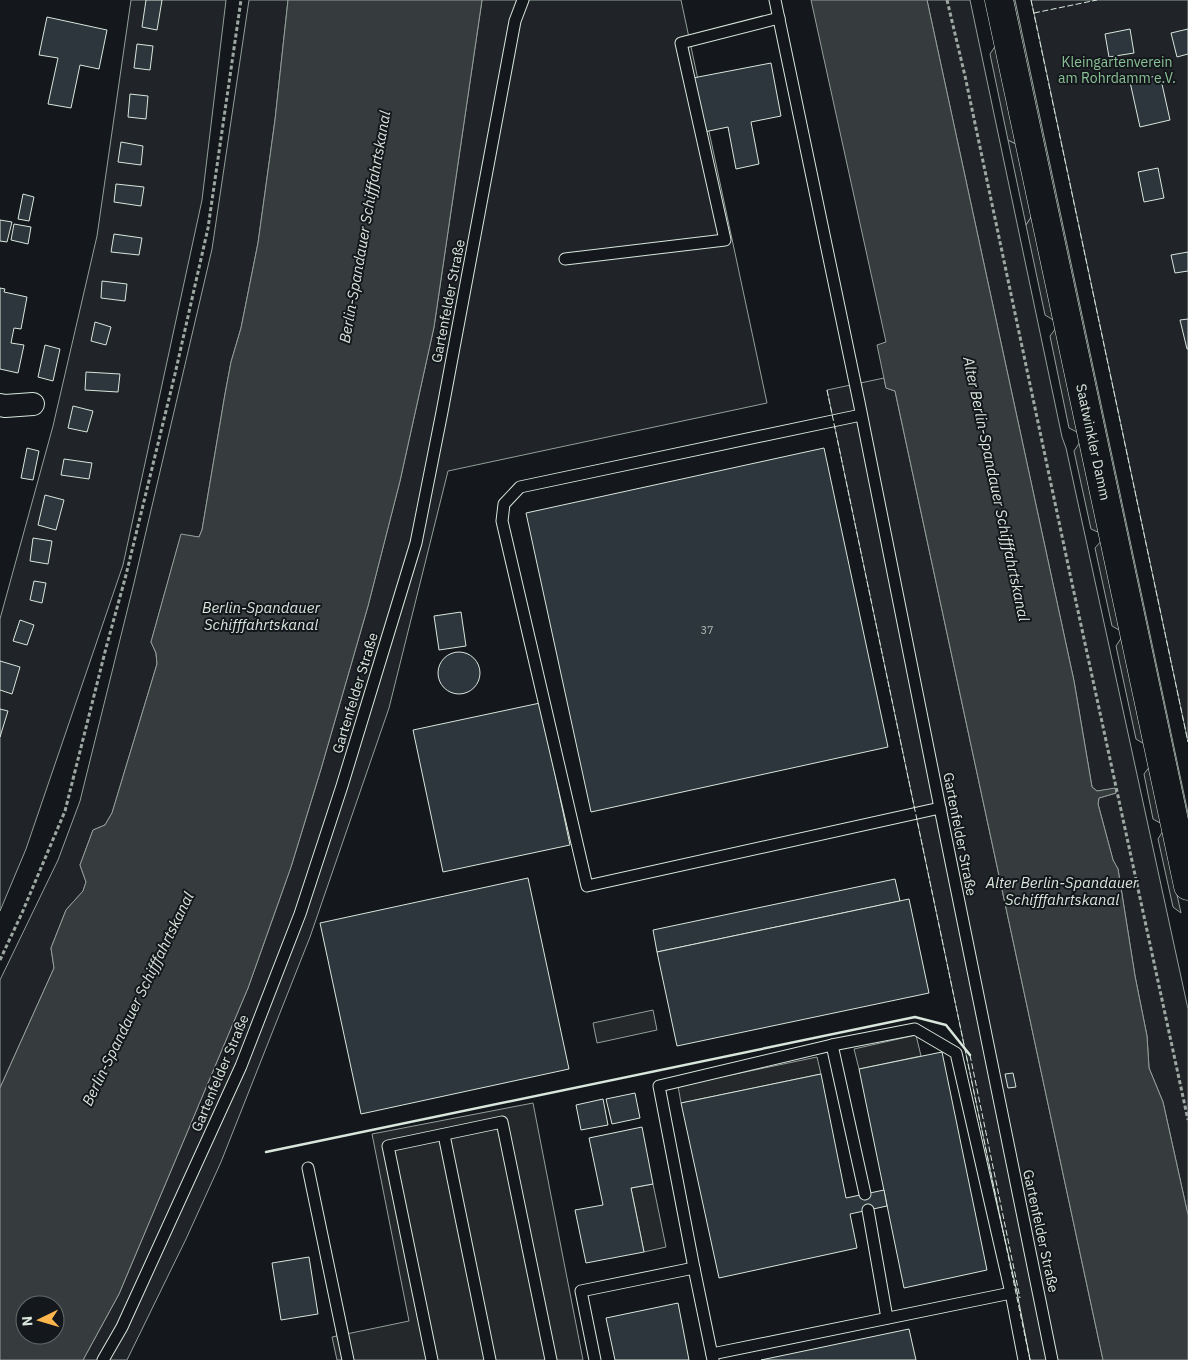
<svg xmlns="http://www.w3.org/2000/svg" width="1188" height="1360" font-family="'IBM Plex Sans',sans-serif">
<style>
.green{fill:#202428;stroke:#939e99}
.parking{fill:#24282b;stroke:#939e99}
.water{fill:#363b3e;stroke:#939e99;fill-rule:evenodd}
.building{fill:#2c363c;stroke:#d8e6dc}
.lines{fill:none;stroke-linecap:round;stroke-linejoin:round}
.service-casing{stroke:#d8e6dc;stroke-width:13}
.minor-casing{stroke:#d8e6dc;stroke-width:24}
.secondary-casing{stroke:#d8e6dc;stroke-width:29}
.path{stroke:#9da8a2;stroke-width:3;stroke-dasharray:4 2.5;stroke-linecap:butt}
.service{stroke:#14181c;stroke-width:11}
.minor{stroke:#14181c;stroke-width:22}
.secondary{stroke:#14181c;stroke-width:28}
.fence{stroke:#d8e6dc;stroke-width:1;stroke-dasharray:6 2.5;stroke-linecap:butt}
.wall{stroke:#d8e6dc;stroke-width:2.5}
.labels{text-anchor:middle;stroke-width:4;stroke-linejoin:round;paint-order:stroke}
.number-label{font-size:11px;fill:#adbab4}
.park-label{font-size:14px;fill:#8ac095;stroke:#14181c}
.street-label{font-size:14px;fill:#d8e6dc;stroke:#14181c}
.water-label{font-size:15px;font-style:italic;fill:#d8e6dc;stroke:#14181c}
</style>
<rect width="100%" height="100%" fill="#14181c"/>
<g class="green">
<polygon points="131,0 226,0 202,200 123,565 26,849 0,911 0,619 53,426 97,236"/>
<polygon points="249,0 288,0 275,120 258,243 241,328 231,362 225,394 202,530 199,537 181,535 151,642 156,653 157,664 112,813 105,825 93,830 80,865 86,882 83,891 66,910 51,948 54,968 0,1088 0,980 58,860 80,801 134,583 212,249"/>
<polygon points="482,0 681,0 767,403 448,471 389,708 310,937 221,1162 186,1239 127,1360 83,1360 119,1294 248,988 291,867 321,769 368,606 400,481 434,327"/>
<polygon points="927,0 970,0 1062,437 1066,448 1188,1009 1188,1215 1163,1102 1149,1068 1147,1036 1135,976 1118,869 1113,860 1098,804 1099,798 1116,793 1115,789 1097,791 1092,787 1074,681"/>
<polygon points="1010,0 1015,0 1188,813 1183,813"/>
<polygon points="1031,0 1188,0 1188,742 1034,13"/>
<polygon points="1008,140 1018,145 1032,216 1026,225"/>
<polygon points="884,378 886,388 895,391 1103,1360 1030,1360 827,390"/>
</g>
<g class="parking">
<polygon points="996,45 1018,145 1008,140 990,54"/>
<polygon points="1032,216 1055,321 1045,315 1026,225"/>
<polygon points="1056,328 1079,433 1069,428 1050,336"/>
<polygon points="1080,442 1100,533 1091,529 1074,451"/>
<polygon points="1102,540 1121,631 1112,626 1095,548"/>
<polygon points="1122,637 1146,745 1136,739 1116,646"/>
<polygon points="1150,766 1162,824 1153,819 1144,774"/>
<polygon points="1163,831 1181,913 1173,907 1158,839"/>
<polygon points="653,1010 657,1030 597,1043 593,1023"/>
<polygon points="916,1035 921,1056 859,1069 854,1049"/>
<polygon points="817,1057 821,1074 681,1103 678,1086"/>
<polygon points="533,1103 583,1360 337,1360 332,1337 409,1321 372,1134"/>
<polygon points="653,1184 666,1247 644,1252 631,1188"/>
</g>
<g class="water">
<path d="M288,0H482L434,327L400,481L368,606L321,769L291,867L248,988L119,1294L83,1360H0V1088L54,968L51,948L66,910L83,891L86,882L80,865L93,830L105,825L112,813L157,664L156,653L151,642L181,534L199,537L202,530L225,394L231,362L241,328L258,243L275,120ZM25,1305H55V1335H25Z"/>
<polygon points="811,0 927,0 1074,681 1092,787 1097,791 1115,788 1116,793 1099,798 1098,804 1113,860 1118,869 1135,976 1147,1036 1149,1068 1163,1102 1188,1215 1188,1360 1103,1360 895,391 886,388 877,345 886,342"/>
</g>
<g class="building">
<polygon points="146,0 162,0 157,30 142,27"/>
<polygon points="47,17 107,30 99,69 80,65 71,108 48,104 58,58 39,55"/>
<polygon points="1130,29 1134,53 1109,57 1105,34"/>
<polygon points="1188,29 1188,54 1177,57 1171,33"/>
<polygon points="137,44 153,46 150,70 134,68"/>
<polygon points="771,63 781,116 751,122 759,164 736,169 728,127 704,132 693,78"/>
<polygon points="1160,75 1170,120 1140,127 1130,82"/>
<polygon points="130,94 148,96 146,119 128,117"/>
<polygon points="121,142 143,146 141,165 118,162"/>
<polygon points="1158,168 1164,198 1144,202 1138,172"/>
<polygon points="116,184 144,187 141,206 114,202"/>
<polygon points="23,194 34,197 29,221 18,219"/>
<polygon points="0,220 12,222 7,242 0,241"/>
<polygon points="14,224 31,227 28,244 11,240"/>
<polygon points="114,234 142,238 139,255 111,252"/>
<polygon points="1188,252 1188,271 1175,273 1171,255"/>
<polygon points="102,281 127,284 125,301 101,298"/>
<polygon points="0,288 5,289 4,292 27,297 21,329 14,328 11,343 24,345 18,373 0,369"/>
<polygon points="1188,319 1188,349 1187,349 1180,320"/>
<polygon points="95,322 111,327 106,345 91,341"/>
<polygon points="45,345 60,349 53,381 38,377"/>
<polygon points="86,372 120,374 118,392 85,390"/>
<polygon points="73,406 93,411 87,432 68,428"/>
<polygon points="27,448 39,451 33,480 21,478"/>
<polygon points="824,448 888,747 591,812 526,513"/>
<polygon points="64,459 92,463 89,479 61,475"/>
<polygon points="45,495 64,500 56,530 38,525"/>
<polygon points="33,538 52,541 48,564 30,561"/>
<polygon points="34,581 46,583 42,603 30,600"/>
<polygon points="461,612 466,646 439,650 434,616"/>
<polygon points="20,620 34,625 27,645 13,641"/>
<circle cx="459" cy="673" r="21"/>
<polygon points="0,661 20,667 12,694 0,690"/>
<polygon points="540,703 570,845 443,872 413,730"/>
<polygon points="0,709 8,711 0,737"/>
<polygon points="528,878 569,1069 361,1114 320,923"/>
<polygon points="895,879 900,901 657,952 653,930"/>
<polygon points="909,899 929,993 677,1046 657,952"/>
<polygon points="942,1052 987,1270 904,1288 859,1069"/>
<polygon points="1013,1073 1016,1087 1008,1088 1005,1074"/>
<polygon points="821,1074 846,1198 884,1190 887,1206 850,1214 857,1248 719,1278 681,1103"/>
<polygon points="635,1093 640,1118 612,1124 606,1099"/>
<polygon points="603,1099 608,1125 581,1130 576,1105"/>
<polygon points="642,1127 653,1184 631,1188 644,1252 586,1263 575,1210 603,1205 589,1138"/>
<polygon points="309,1257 318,1314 281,1320 272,1263"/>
<polygon points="678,1303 689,1360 615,1360 606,1318"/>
<polygon points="909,1329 916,1360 761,1360"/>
</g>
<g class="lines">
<defs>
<g id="service">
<polyline points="775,0 859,402 940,808 1052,1360"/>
<polyline points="565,259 725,240 681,43 779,18"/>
<polyline points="861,415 520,487 504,504 502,521 587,886 940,808"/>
<polyline points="832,1045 865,1194"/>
<polyline points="444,1135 490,1360"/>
<polyline points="308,1168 348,1360"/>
<polyline points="868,1210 887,1318"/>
<polyline points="712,1354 1011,1293"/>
<polyline points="103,1360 122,1327 241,1066 300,914 342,786 416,543 442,412 515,21 523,0"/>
<polyline points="432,1360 388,1146 502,1122 551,1360"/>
<polyline points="595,1360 581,1291 694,1268"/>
<polyline points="713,1360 694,1268 659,1086 832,1045 915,1029 956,1053 1011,1293 1024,1360"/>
</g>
<polyline id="minor" points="0,405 5,406 33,404"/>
<g id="secondary">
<path id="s1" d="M999,0L1188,886"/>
</g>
</defs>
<use href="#service" class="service-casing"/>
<use href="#minor" class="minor-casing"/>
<use href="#secondary" class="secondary-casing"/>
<g class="path">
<polyline points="947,0 965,76 1070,574 1188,1120"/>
<polyline points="0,960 22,913 65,811 106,648 126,575 175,374 208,228 241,0"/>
</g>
<use href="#service" class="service"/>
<use href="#minor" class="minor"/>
<use href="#secondary" class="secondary"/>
<g class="fence">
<polyline points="1031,0 1188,742"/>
<polyline points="1034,13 1097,0"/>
<polyline points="827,390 1030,1360"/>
<polyline points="970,1055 1020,1298"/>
</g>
<polyline class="wall" points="266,1152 915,1017 946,1025 970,1055"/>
</g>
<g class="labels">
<g class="number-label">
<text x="707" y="634">37</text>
</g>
<g class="park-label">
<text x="1117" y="67">Kleingartenverein<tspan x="1117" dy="16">am Rohrdamm e.V.</tspan></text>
</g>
<g class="street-label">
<text transform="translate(448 301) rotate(-79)" y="5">Gartenfelder Straße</text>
<text dy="5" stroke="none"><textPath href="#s1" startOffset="452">Saatwinkler Damm</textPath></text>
<text transform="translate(355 693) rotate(-73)" y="5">Gartenfelder Straße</text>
<text transform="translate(960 834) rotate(79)" y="5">Gartenfelder Straße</text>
<text transform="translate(220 1073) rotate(-67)" y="5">Gartenfelder Straße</text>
<text transform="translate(1041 1231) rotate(78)" y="5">Gartenfelder Straße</text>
</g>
<g class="water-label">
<text transform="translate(365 227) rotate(-80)" y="5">Berlin-Spandauer Schifffahrtskanal</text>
<text transform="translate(996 489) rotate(78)" y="5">Alter Berlin-Spandauer Schifffahrtskanal</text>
<text x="261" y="613">Berlin-Spandauer<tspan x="261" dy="17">Schifffahrtskanal</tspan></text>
<text x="1062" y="888">Alter Berlin-Spandauer<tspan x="1062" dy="17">Schifffahrtskanal</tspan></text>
<text transform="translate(138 999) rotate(-64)" y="5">Berlin-Spandauer Schifffahrtskanal</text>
</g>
</g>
<g transform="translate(40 1320) rotate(265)"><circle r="24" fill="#14181c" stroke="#626a69"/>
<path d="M0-4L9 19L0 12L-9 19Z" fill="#ffb74d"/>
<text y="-8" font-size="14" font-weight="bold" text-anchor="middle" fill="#d8e6dc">N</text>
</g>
</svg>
